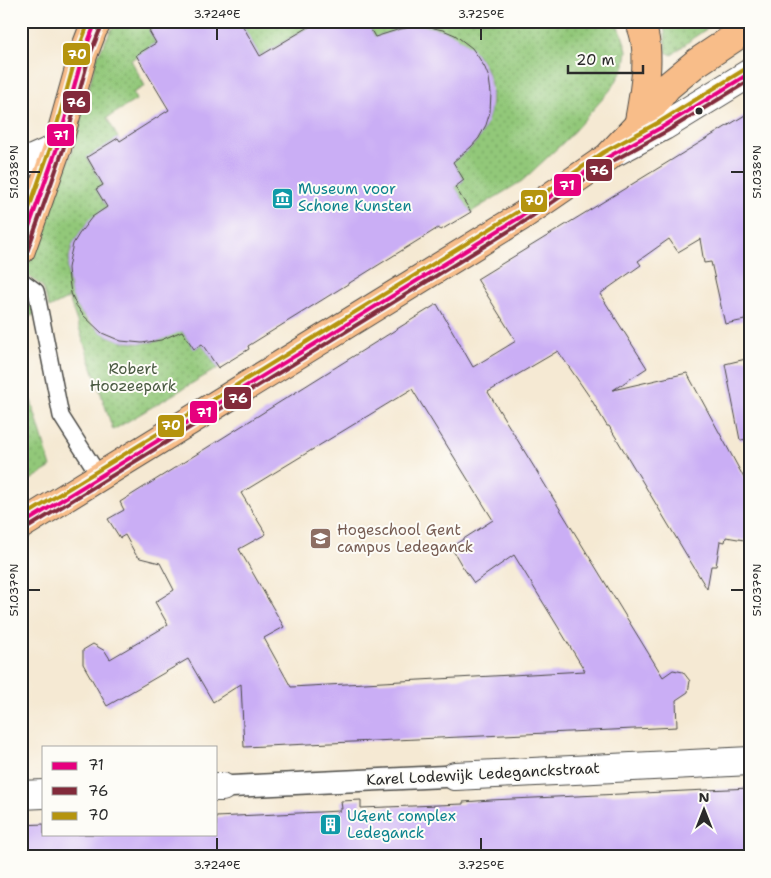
<svg xmlns="http://www.w3.org/2000/svg" width="771" height="878" font-family="'Shantell Sans',sans-serif">
<style>
.grass{fill:url(#grass-dots);stroke:#5e7a52}
.building{fill:#caaef5;fill-rule:evenodd}
.lines{fill:none;stroke-linecap:round;stroke-linejoin:round}
.service-casing{stroke:#494844;stroke-width:18}
.pedestrian-casing{stroke:#494844;stroke-width:24}
.minor-casing{stroke:#494844;stroke-width:30}
.primary-casing{stroke:#494844;stroke-width:30}
.service{stroke:#fff;stroke-width:15}
.pedestrian{stroke:#fff;stroke-width:21}
.minor{stroke:#fff;stroke-width:28}
.primary{stroke:#f8bd89;stroke-width:28}
.bus-1-casing{stroke:#fdfcf7;stroke-width:8}
.bus-2-casing{stroke:#fdfcf7;stroke-width:8}
.bus-3-casing{stroke:#fdfcf7;stroke-width:8}
.bus-1{stroke:#e6007e;stroke-width:4}
.bus-2{stroke:#822a3a;stroke-width:4}
.bus-3{stroke:#b5940f;stroke-width:4}
.ticks{fill:none;stroke:#2b2b2b;stroke-width:2}
.bus-dot{fill:#2b2b2b;stroke:#fdfcf7;stroke-width:2}
.labels{text-anchor:middle;stroke-width:4;stroke-linejoin:round;paint-order:stroke}
.culture-label{font-size:15px;fill:#0d838f;stroke:#fdfcf7;text-anchor:start}
.park-label{font-size:15px;fill:#4a5a42;stroke:#fdfcf7}
.education-label{font-size:15px;fill:#785e54;stroke:#fdfcf7;text-anchor:start}
.street-label{font-size:15px;fill:#2b2b2b;stroke:#fdfcf7}
.line-badge{stroke:#fdfcf7;stroke-width:2}
.badge-label{font-size:14px;text-anchor:middle;font-weight:bold;fill:#fff}
.neatline{fill:none;stroke:#2b2b2b;stroke-width:2}
.ticks-label{font-size:12px;text-anchor:middle;fill:#2b2b2b}
</style>
<defs>
<pattern id="grass-dots" width="8" height="8" patternUnits="userSpaceOnUse" patternTransform="scale(1.25)"><rect width="8" height="8" fill="#92c879"/><path d="M2 2h.1M6 6h.1" fill="none" stroke="#77a363" stroke-width="1.8" stroke-linecap="round"/></pattern>
</defs>
<rect width="100%" height="100%" fill="#fdfcf7"/>
<filter id="ink" filterUnits="userSpaceOnUse"><feTurbulence type="fractalNoise" baseFrequency=".02" numOctaves="2"/><feDisplacementMap in="SourceGraphic" scale="10" xChannelSelector="R" yChannelSelector="G"/><feConvolveMatrix kernelMatrix="1 2 1 2 8 2 1 2 1" color-interpolation-filters="sRGB"/></filter>
<filter id="wash" filterUnits="userSpaceOnUse"><feTurbulence type="fractalNoise" baseFrequency=".0096" numOctaves="4" result="noise"/><feDisplacementMap in="SourceGraphic" scale="20" xChannelSelector="R" yChannelSelector="G"/><feGaussianBlur stdDeviation="1.12" result="paint"/><feColorMatrix in="noise" values="0 0 0 0 0 0 0 0 0 0 0 0 0 0 0 0 0 1.4 0 .05"/><feComposite in="paint" operator="in"/></filter>
<g filter="url(#wash)">
<rect width="100%" height="100%" fill="#f5e9d3"/>
<g class="grass">
<path d="M117,21H146L151,29L149,31L156,43L131,60L145,86L133,93L136,100L107,118L118,138L87,158L103,185L96,189L107,207C93,217 81,227 74,243C69,252 68,264 68,274C70,318 109,350 153,342C163,340 172,334 181,330L194,349L202,344L218,368L113,430L69,298L49,308L43,287L25,273L72,152L97,57L115,23Z"/>
<polygon points="240,21 311,21 309,23 310,26 260,56"/>
<path d="M353,21H614L621,32L627,50L625,65L613,87L567,139L522,181L471,212L455,187L464,180L452,162C458,157 465,153 471,148C479,140 485,129 488,119C510,54 433,0 377,40L366,22Z"/>
<polygon points="662,21 711,21 711,26 693,38 672,55 666,52 665,31"/>
<polygon points="21,288 28,295 35,314 21,321"/>
<polygon points="21,367 51,467 21,486"/>
</g>
<g id="blocks">
<g class="building">
<polygon points="165,21 240,21 260,56 319,21 366,21 375,37 400,29 421,25 443,30 455,35 472,48 479,58 485,68 489,78 491,93 490,112 486,125 479,138 471,147 453,162 464,180 455,187 471,212 441,230 438,228 248,346 249,349 218,368 202,344 194,349 182,331 161,340 142,343 121,341 102,333 83,315 76,305 71,293 69,280 68,268 70,257 73,244 79,234 92,217 107,207 96,189 103,185 87,157 118,138 120,141 169,110 136,55 156,43 149,31"/>
<path d="M750,112V317L745,318V320L725,324L711,262L704,263L700,239L678,252L669,239L638,261L641,265L600,294L647,368L613,390L687,373L750,489V541L726,537L725,542L720,541L716,566H711L707,589L609,426H607L591,399L558,351L488,392L663,677L673,670L683,672L690,681L688,692L676,700L677,727L244,747L241,684L213,702L188,659L107,706L83,664V650L93,644L105,651L110,659L168,625L155,602L174,590L160,563L140,558L136,555L125,535L120,538L108,519L124,510L120,502L437,304L473,367L516,341L477,279ZM412,389L493,520L451,547L462,566L474,583L514,555L585,671L291,687L264,638L284,627L239,549L266,534L241,493Z"/>
<polygon points="750,358 750,439 740,440 725,364"/>
<polygon points="750,788 750,857 21,857 21,825 44,824 44,834 216,834 216,817 340,811 340,809 342,809 341,801 361,800 361,808 463,804 463,802 491,800"/>
</g>
</g>
</g>
<g filter="url(#ink)">
<use href="#blocks" fill-opacity="0" stroke="#494844" stroke-width="1"/>
<g class="lines">
<defs>
<polyline id="service" points="21,280 36,291 37,295 61,416 100,477"/>
<polyline id="pedestrian" points="222,787 455,776"/>
<g id="minor">
<polyline points="615,152 664,126 750,73"/>
<polyline points="21,164 57,148"/>
<polyline points="455,776 750,761"/>
<polyline points="216,787 222,787"/>
<polyline points="21,795 44,794"/>
</g>
<g id="primary">
<path d="M639,121C644,93 653,47 639,21"/>
<polyline points="21,250 57,148 83,55 93,29 98,21"/>
<polyline points="21,525 522,216 608,157 638,125 667,87 696,63 750,27"/>
</g>
</defs>
<use href="#service" class="service-casing"/>
<use href="#pedestrian" class="pedestrian-casing"/>
<use href="#minor" class="minor-casing"/>
<use href="#primary" class="primary-casing"/>
<use href="#service" class="service"/>
<use href="#pedestrian" class="pedestrian"/>
<use href="#minor" class="minor"/>
<use href="#primary" class="primary"/>
<defs>
<g id="bus-1">
<polyline points="21,249 57,148 83,55 93,29 98,21"/>
<polyline points="21,525 522,216 608,157 664,126 750,73"/>
</g>
<g id="bus-2">
<polyline points="27,252 63,150 89,57 99,32 103,24"/>
<polyline points="24,530 525,221 611,162 667,131 750,80"/>
</g>
<g id="bus-3">
<polyline points="21,231 51,146 77,53 87,27 90,21"/>
<polyline points="21,518 519,211 604,152 661,121 747,68"/>
</g>
</defs>
<use href="#bus-1" class="bus-1-casing"/>
<use href="#bus-2" class="bus-2-casing"/>
<use href="#bus-3" class="bus-3-casing"/>
<use href="#bus-1" class="bus-1"/>
<use href="#bus-2" class="bus-2"/>
<use href="#bus-3" class="bus-3"/>
</g>
</g>
<path class="ticks" d="M217,28V40M481,28V40M28,172H40M731,172H744M28,590H40M731,590H744M217,838V850M481,838V850"/>
<defs>
<symbol id="museum-square" viewBox="-11 -11 22 22"><rect x="-9" y="-9" width="18" height="18" rx="4" fill="#0f9aa8" stroke="#fdfcf7"/><path d="M0-6L6-3V-2H-6V-3ZM-5-1h2V3h-2ZM-1-1h2V3h-2ZM3-1h2V3H3ZM-6 4H6V6H-6Z" fill="#fff"/></symbol>
<symbol id="university-square" viewBox="-11 -11 22 22"><rect x="-9" y="-9" width="18" height="18" rx="4" fill="#8d6e63" stroke="#fdfcf7"/><path d="M0-5L7-2L0 1L-7-2ZM-4 1L0 2.5L4 1V4Q0 6-4 4Z" fill="#fff"/></symbol>
<symbol id="building-square" viewBox="-11 -11 22 22"><rect x="-9" y="-9" width="18" height="18" rx="4" fill="#0f9aa8" stroke="#fdfcf7"/><path d="M-4-6H4V6H1V3H-1V6H-4ZM-2.5-4.3h1.7v1.8h-1.7ZM.8-4.3h1.7v1.8H.8ZM-2.5-1h1.7V.8h-1.7ZM.8-1h1.7V.8H.8Z" fill="#fff"/></symbol>
</defs>
<g fill-rule="evenodd">
<use href="#museum-square" x="270" y="186" width="25" height="25"/>
<use href="#university-square" x="308" y="526" width="25" height="25"/>
<use href="#building-square" x="318" y="812" width="25" height="25"/>
</g>
<circle class="bus-dot" cx="699" cy="111" r="4.5"/>
<g class="labels">
<g class="culture-label">
<text x="298" y="194">Museum voor<tspan x="298" dy="17">Schone Kunsten</tspan></text>
<text x="347" y="821">UGent complex<tspan x="347" dy="17">Ledeganck</tspan></text>
</g>
<g class="park-label">
<text x="133" y="374">Robert<tspan x="133" dy="17">Hoozeepark</tspan></text>
</g>
<g class="education-label">
<text x="337" y="535">Hogeschool Gent<tspan x="337" dy="17">campus Ledeganck</tspan></text>
</g>
<g class="street-label">
<text transform="translate(483 774) rotate(-3)" y="5">Karel Lodewijk Ledeganckstraat</text>
</g>
</g>
<g class="line-badge">
<rect x="62" y="42" width="29" height="24" rx="5" fill="#b5940f"/>
<rect x="62" y="90" width="29" height="24" rx="5" fill="#822a3a"/>
<rect x="46" y="123" width="29" height="24" rx="5" fill="#e6007e"/>
<rect x="585" y="158" width="28" height="24" rx="5" fill="#822a3a"/>
<rect x="553" y="173" width="29" height="24" rx="5" fill="#e6007e"/>
<rect x="520" y="189" width="28" height="24" rx="5" fill="#b5940f"/>
<rect x="223" y="386" width="29" height="24" rx="5" fill="#822a3a"/>
<rect x="189" y="400" width="29" height="24" rx="5" fill="#e6007e"/>
<rect x="157" y="414" width="28" height="24" rx="5" fill="#b5940f"/>
</g>
<g class="badge-label">
<text x="77" y="59">70</text>
<text x="76" y="107">76</text>
<text x="61" y="140">71</text>
<text x="599" y="175">76</text>
<text x="567" y="190">71</text>
<text x="534" y="205">70</text>
<text x="238" y="403">76</text>
<text x="204" y="417">71</text>
<text x="171" y="430">70</text>
</g>
<rect width="771" height="878" fill="none" stroke="#fdfcf7" stroke-width="55"/>
<rect x="42" y="746" width="175" height="90" fill="#fdfcf7" stroke="#a9a8a5"/>
<rect x="52" y="762" width="25" height="8" fill="#e6007e" stroke="#a9a8a5"/>
<text x="88" y="770" font-size="15" fill="#2b2b2b">71</text>
<rect x="52" y="787" width="25" height="8" fill="#822a3a" stroke="#a9a8a5"/>
<text x="88" y="796" font-size="15" fill="#2b2b2b">76</text>
<rect x="52" y="812" width="25" height="8" fill="#b5940f" stroke="#a9a8a5"/>
<text x="88" y="820" font-size="15" fill="#2b2b2b">70</text>
<g transform="translate(704 810)" stroke="#fdfcf7" stroke-width="4" paint-order="stroke">
<path d="M0-4L9 19L0 12L-9 19Z" fill="#2b2b2b"/>
<text y="-8" font-size="14" font-weight="bold" text-anchor="middle" fill="#2b2b2b">N</text>
</g>
<path d="M568 65v8h75v-8" fill="none" stroke="#2b2b2b" stroke-width="2.5"/>
<text x="576" y="65" font-size="15" fill="#2b2b2b" stroke="#fdfcf7" stroke-width="4" paint-order="stroke">20 m</text>
<rect x="28" y="28" width="716" height="822" class="neatline"/>
<g class="ticks-label">
<text x="217" y="18">3.724°E</text>
<text x="481" y="18">3.725°E</text>
<text transform="translate(14 172) rotate(-90)" y="4">51.038°N</text>
<text transform="translate(757 172) rotate(-90)" y="4">51.038°N</text>
<text transform="translate(14 590) rotate(-90)" y="4">51.037°N</text>
<text transform="translate(757 590) rotate(-90)" y="4">51.037°N</text>
<text x="217" y="869">3.724°E</text>
<text x="481" y="869">3.725°E</text>
</g>
</svg>
